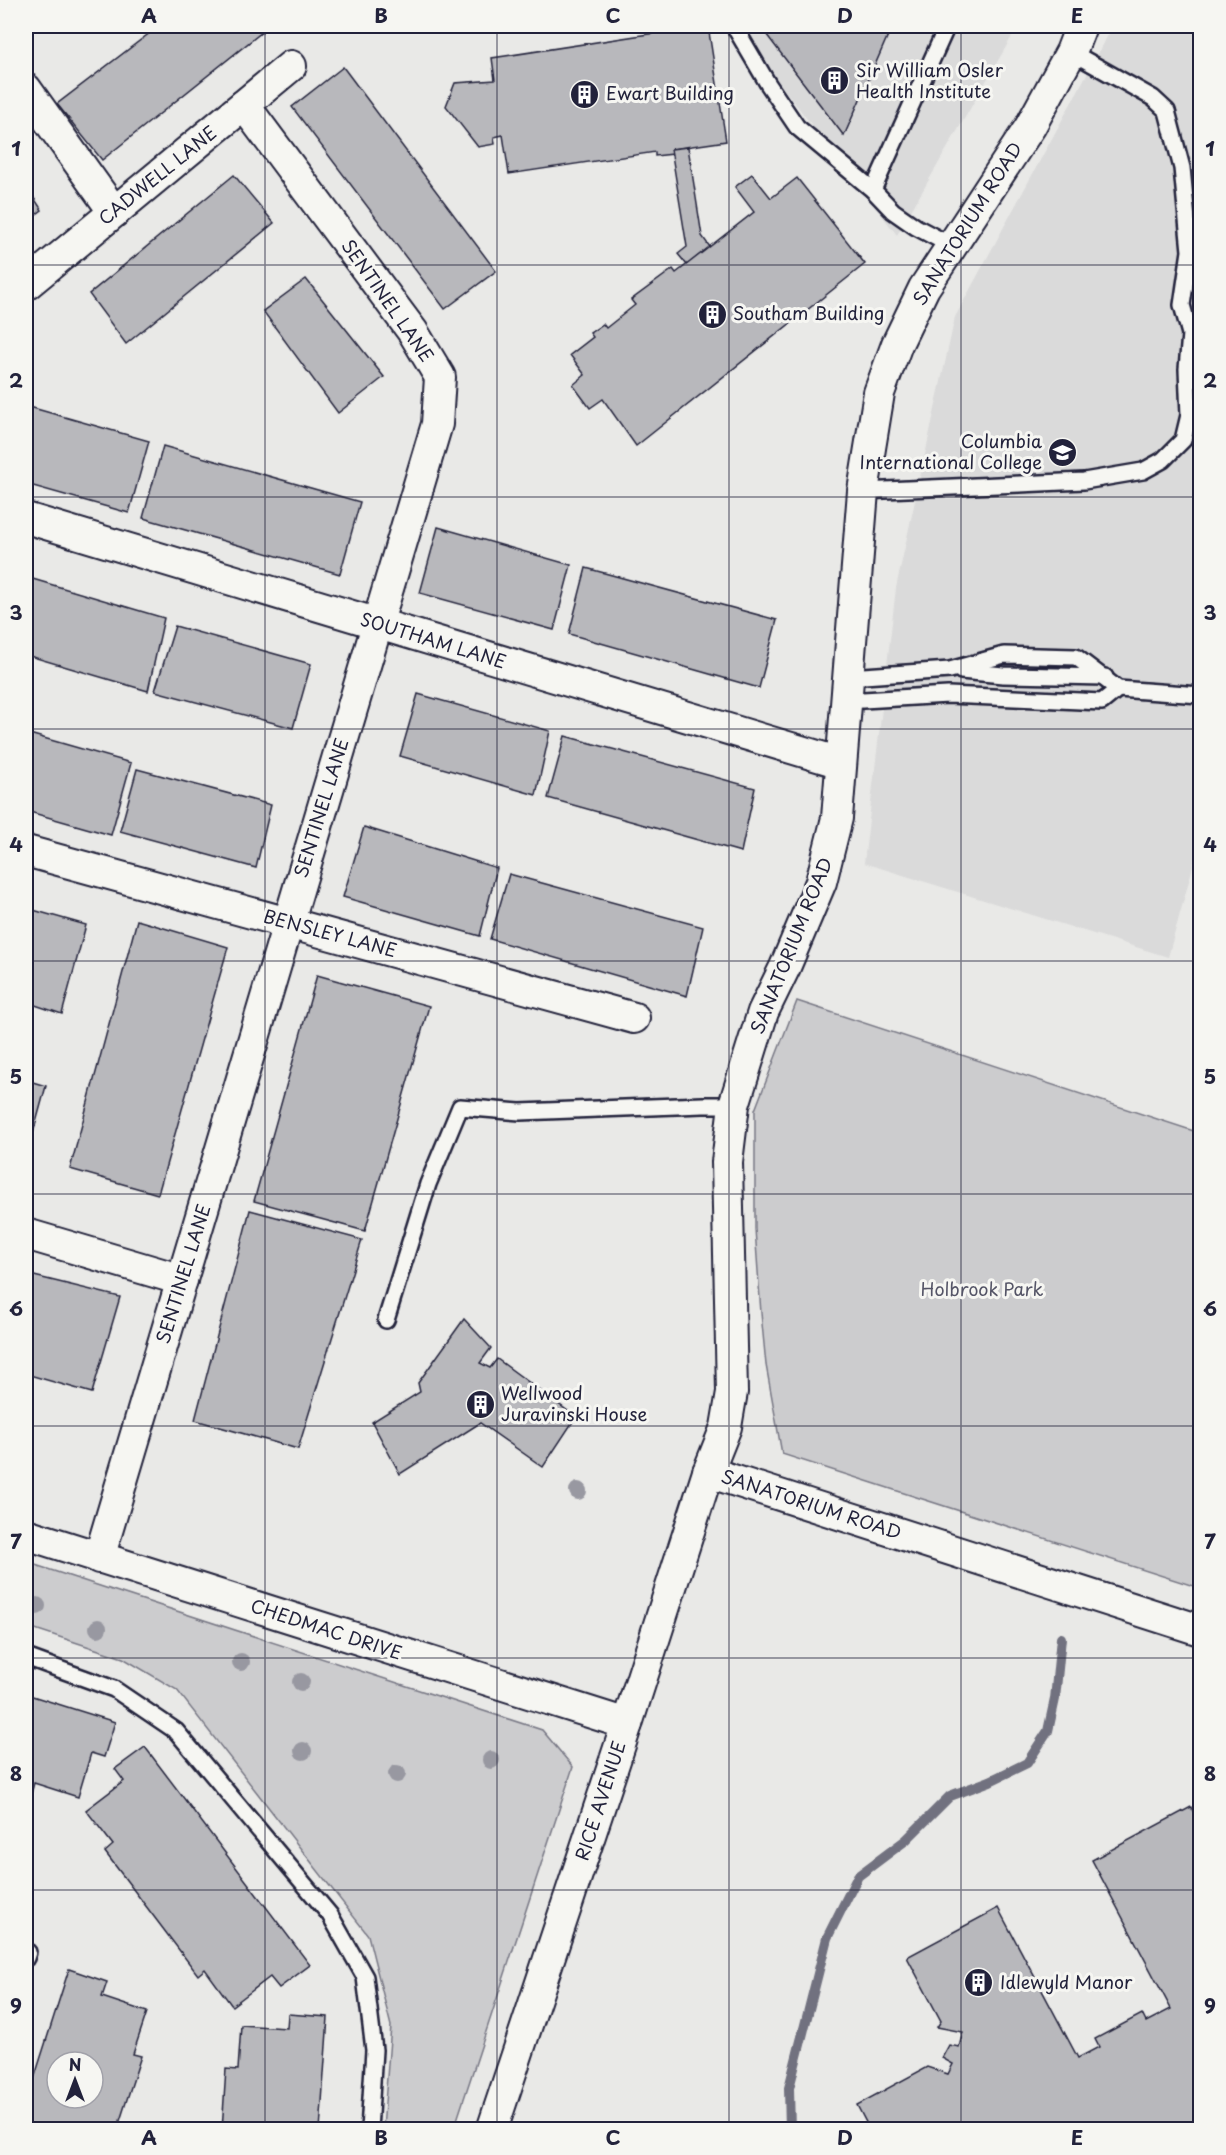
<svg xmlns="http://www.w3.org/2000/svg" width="1226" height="2155" font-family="'Playpen Sans',sans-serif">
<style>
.built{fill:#dadada}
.green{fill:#ccccce;stroke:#777784;stroke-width:1.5}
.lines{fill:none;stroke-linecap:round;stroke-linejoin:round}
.stream{stroke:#71717f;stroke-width:10}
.building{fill:#b8b8bc;stroke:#22223b;stroke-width:1.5;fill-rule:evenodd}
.lane-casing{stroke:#22223b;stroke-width:20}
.street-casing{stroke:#22223b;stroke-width:34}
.lane{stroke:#f6f6f2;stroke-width:15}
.street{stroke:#f6f6f2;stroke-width:30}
.tree{fill:#9898a1}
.grid{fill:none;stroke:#22223b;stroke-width:1.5;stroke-opacity:0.55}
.labels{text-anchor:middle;stroke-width:6;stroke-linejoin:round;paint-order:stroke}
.poi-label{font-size:18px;fill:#22223b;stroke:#f6f6f2;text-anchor:start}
.street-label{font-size:18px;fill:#22223b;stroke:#f6f6f2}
.park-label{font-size:18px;fill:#555567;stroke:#f6f6f2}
.neatline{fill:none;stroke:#22223b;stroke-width:2}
.grid-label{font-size:20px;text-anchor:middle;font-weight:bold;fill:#22223b}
</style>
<rect width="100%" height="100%" fill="#e9e9e7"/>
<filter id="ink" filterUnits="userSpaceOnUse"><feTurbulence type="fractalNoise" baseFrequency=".0167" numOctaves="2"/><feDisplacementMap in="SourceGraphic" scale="12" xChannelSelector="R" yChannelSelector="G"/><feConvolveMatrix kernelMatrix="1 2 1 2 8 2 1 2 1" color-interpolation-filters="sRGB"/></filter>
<g filter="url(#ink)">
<g class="built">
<polygon points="735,26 1018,26 897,235"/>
<polygon points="1113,26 1200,26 1200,841 1168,957 864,863 896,588 955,317"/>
</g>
<g class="green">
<polygon points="797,1001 1200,1133 1200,1588 782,1454 766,1365 761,1313 755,1229 755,1110"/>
<polygon points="26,1562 542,1730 573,1767 454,2129 383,2129 391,2026 368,1935 177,1690 123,1658 26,1626"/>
</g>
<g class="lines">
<polyline class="stream" points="790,2130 789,2088 827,1938 858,1876 906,1840 950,1796 990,1781 1027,1763 1048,1731 1055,1699 1061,1638"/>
</g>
<g class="building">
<polygon points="159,26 256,26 262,32 102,160 57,104"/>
<polygon points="701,26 708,26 726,141 671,149 673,154 655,156 655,152 509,174 503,135 494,137 495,144 478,147 446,106 455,83 495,80 492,58"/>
<polygon points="760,26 892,26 844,136"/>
<polygon points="343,67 496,271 445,309 292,107"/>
<polygon points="688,147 702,236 710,247 687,265 678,254 687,247 671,149"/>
<polygon points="752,174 771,198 797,178 865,264 636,446 603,399 590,408 573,385 585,375 570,355 593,337 590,333 603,324 606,328 635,305 631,300 673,269 676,273 754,212 735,187"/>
<polygon points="234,175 274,223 126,344 89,294"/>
<polygon points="26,186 42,210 26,222"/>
<polygon points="306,279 384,377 338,413 263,311"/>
<polygon points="26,406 149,441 129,513 26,484"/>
<polygon points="163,446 360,502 340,574 143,518"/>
<polygon points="438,527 571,565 554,630 420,593"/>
<polygon points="586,568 777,620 759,688 569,634"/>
<polygon points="26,577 164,618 148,691 26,655"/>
<polygon points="175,626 311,664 293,728 155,691"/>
<polygon points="418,694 550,731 536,795 400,756"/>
<polygon points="26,733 131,763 111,835 26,811"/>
<polygon points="565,736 755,788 741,852 548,798"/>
<polygon points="137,769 271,805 256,868 120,831"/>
<polygon points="364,827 497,868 480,936 343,897"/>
<polygon points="509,874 703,927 687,996 490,939"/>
<polygon points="26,908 86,925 62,1014 26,1002"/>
<polygon points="137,920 228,947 158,1194 70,1169"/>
<polygon points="317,975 429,1006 365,1231 254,1201"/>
<polygon points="26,1080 46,1086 26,1159"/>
<polygon points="250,1210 362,1240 298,1449 195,1420"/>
<polygon points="26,1274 120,1297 92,1393 26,1374"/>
<polygon points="464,1319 491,1348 480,1363 490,1368 497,1359 576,1417 543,1467 480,1423 400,1474 372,1422 420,1392 418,1383"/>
<polygon points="26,1694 115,1722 104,1757 91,1753 78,1797 34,1783 31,1794 26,1792"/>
<polygon points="145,1747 310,1965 279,1988 270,1977 232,2006 205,1969 198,1975 105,1852 113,1845 86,1810 124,1781 115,1769"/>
<polygon points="1191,1807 1200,1825 1200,2083 1193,2087 1198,2096 1200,2095 1200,2130 1057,2130 1055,2124 1044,2130 870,2130 857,2105 927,2067 948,2074 953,2064 942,2058 949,2045 959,2047 963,2032 937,2027 941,2021 907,1957 998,1908 1078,2058 1099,2047 1095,2039 1142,2014 1146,2022 1171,2009 1092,1860"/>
<path d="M69,1969L107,1982L102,1997L147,2012L133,2054L141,2056L117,2130H26V2104ZM57,2062H93V2098H57Z"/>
<polygon points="288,2014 328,2017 320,2130 222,2130 226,2069 238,2070 241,2025 287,2028"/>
</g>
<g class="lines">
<defs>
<g id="lane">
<polyline points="734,26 768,84 797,127 873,190 893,211 916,227 952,246"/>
<polyline points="873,190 947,26"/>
<polyline points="863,491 1084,481 1143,471 1163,460 1183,440 1189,415 1187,369 1190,334 1182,305 1190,251 1182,168 1167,111 1153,98 1071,52"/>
<polyline points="961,671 1003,675 1105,677"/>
<polyline points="849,677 950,670 1004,655 1076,657 1118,689 1200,695"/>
<polyline points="846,701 948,695 1102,702 1118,689"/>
<polyline points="386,1320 428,1184 460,1107 520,1112 703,1105 734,1105"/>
<polyline points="26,1657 114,1689 176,1731 330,1915 365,1977 374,2050 369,2130"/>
<polyline points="26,1958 28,1952"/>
</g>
<g id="street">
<polyline points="26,89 114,212"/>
<polyline points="26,285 291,66"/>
<polyline points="26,518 841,763"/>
<polyline points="26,851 634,1018"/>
<polyline points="26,1234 182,1280"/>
<polyline points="708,1472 1200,1630"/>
<polyline points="26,1534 627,1724"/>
<polyline points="99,1558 437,424 440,377 413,332 244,105"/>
<polyline points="492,2130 627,1724 708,1472 726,1427 732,1392 727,1162 734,1105 763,1012 785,967 821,882 837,818 863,491 879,393 897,344 924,288 1030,127 1071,52 1081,26"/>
</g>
</defs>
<use href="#lane" class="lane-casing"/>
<use href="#street" class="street-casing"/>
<use href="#lane" class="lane"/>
<use href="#street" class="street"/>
</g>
<g class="tree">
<circle cx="578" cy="1491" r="9"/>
<circle cx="37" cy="1606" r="9"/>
<circle cx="98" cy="1628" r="9"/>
<circle cx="241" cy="1662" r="9"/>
<circle cx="301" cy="1682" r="9"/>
<circle cx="303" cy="1751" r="9"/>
<circle cx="491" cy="1760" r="9"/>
<circle cx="397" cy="1774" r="9"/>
</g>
</g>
<path class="grid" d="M265,26V2130M497,26V2130M729,26V2130M961,26V2130M26,265H1200M26,497H1200M26,729H1200M26,961H1200M26,1194H1200M26,1426H1200M26,1658H1200M26,1890H1200"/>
<defs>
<symbol id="building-disc" viewBox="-11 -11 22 22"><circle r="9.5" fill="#22223b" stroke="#f6f6f2"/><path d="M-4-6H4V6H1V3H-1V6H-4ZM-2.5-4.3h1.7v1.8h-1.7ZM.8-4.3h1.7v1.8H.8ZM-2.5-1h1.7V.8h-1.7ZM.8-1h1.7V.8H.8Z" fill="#fff"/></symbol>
<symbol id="school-disc" viewBox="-11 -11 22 22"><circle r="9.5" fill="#22223b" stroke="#f6f6f2"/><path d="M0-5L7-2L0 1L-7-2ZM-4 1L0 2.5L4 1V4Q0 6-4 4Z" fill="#fff"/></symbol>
</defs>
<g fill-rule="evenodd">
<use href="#building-disc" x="818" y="64" width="33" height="33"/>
<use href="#building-disc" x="568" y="78" width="33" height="33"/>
<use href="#building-disc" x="696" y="298" width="33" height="33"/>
<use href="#school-disc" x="1046" y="436" width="33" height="33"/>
<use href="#building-disc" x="464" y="1388" width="33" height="33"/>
<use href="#building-disc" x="962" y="1966" width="33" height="33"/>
</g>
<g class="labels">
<g class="poi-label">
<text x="856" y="77">Sir William Osler<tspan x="856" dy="21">Health Institute</tspan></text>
<text x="606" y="100">Ewart Building</text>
<text x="733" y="320">Southam Building</text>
<text x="1042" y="448" text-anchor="end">Columbia<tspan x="1042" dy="21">International College</tspan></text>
<text x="501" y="1400">Wellwood<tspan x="501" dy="21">Juravinski House</tspan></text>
<text x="1000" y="1989">Idlewyld Manor</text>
</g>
<g class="street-label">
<text transform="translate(158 176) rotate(-39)" y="6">CADWELL LANE</text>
<text transform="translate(968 224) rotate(-58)" y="6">SANATORIUM ROAD</text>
<text transform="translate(387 301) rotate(55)" y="6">SENTINEL LANE</text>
<text transform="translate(433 641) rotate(17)" y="6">SOUTHAM LANE</text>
<text transform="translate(322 808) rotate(-73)" y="6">SENTINEL LANE</text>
<text transform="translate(330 934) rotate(15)" y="6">BENSLEY LANE</text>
<text transform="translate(792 946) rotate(-68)" y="6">SANATORIUM ROAD</text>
<text transform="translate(184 1274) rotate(-73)" y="6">SENTINEL LANE</text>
<text transform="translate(811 1505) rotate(18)" y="6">SANATORIUM ROAD</text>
<text transform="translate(326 1630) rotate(18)" y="6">CHEDMAC DRIVE</text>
<text transform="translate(601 1801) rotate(-72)" y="6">RICE AVENUE</text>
</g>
<g class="park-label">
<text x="982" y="1296">Holbrook Park</text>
</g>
</g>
<rect width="1226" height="2155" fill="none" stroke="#f6f6f2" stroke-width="66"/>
<g transform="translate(75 2080)"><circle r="28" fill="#f6f6f2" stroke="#a1a1a9" stroke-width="1.5"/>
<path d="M0-4.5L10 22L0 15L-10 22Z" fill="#22223b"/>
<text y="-9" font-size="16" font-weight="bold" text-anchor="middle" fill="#22223b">N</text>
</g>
<rect x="33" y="33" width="1160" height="2089" class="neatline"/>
<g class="grid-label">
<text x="149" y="23">A</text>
<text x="381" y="23">B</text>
<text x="613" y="23">C</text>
<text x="845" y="23">D</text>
<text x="1077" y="23">E</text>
<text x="16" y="156">1</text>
<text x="1210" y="156">1</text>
<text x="16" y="388">2</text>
<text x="1210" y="388">2</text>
<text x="16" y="620">3</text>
<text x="1210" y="620">3</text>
<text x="16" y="852">4</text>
<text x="1210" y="852">4</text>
<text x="16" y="1084">5</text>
<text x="1210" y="1084">5</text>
<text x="16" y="1316">6</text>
<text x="1210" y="1316">6</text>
<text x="16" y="1549">7</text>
<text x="1210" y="1549">7</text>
<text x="16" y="1781">8</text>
<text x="1210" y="1781">8</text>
<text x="16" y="2013">9</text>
<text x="1210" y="2013">9</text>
<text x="149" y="2145">A</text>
<text x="381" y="2145">B</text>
<text x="613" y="2145">C</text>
<text x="845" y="2145">D</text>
<text x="1077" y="2145">E</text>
</g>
</svg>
